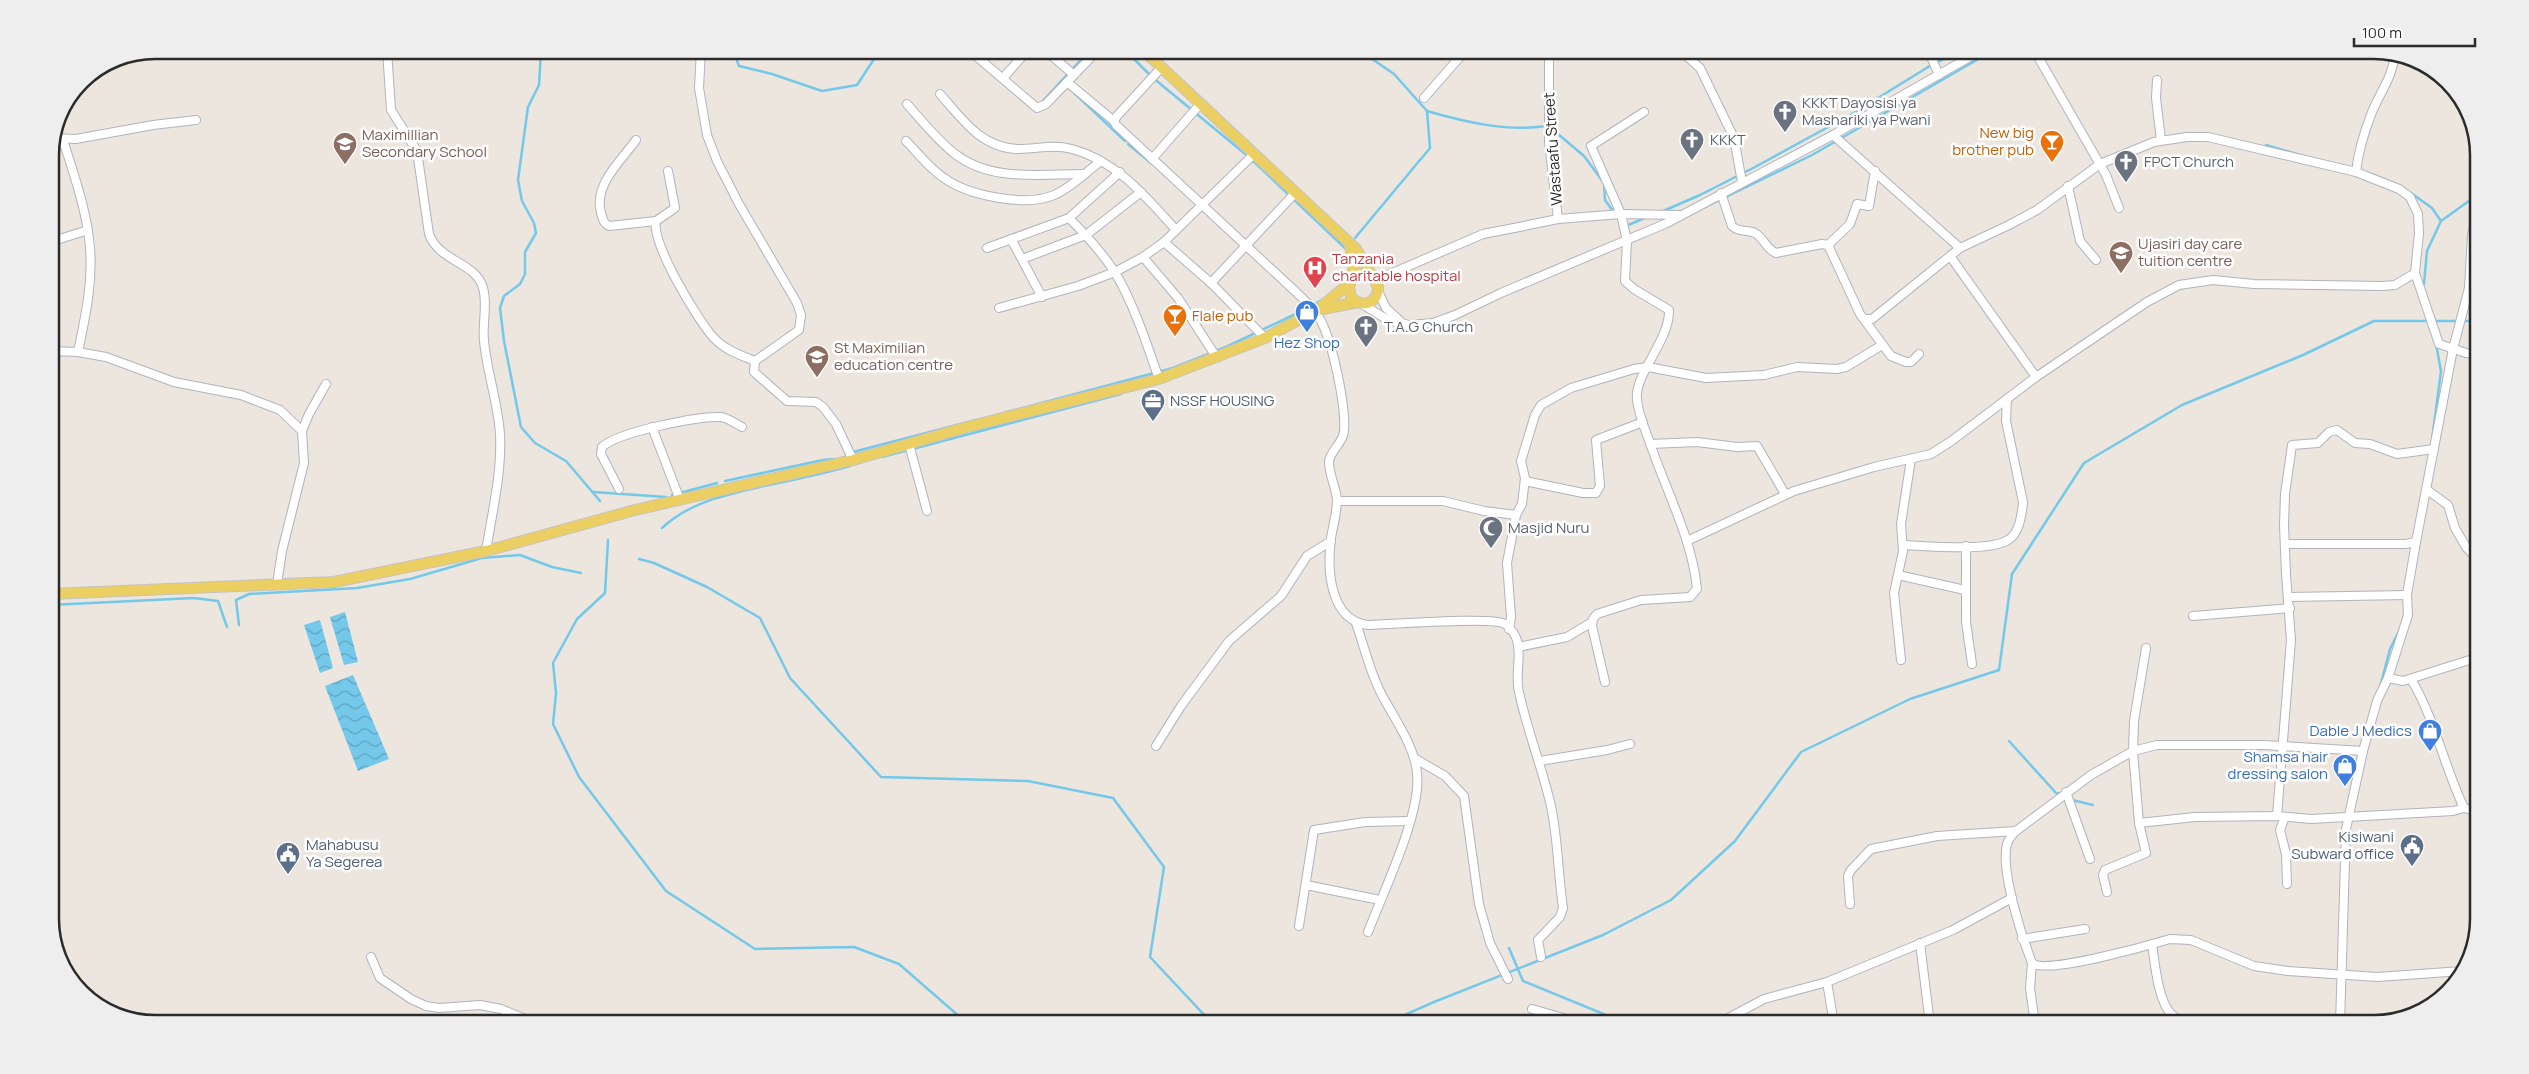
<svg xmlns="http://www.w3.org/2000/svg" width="2529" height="1074" font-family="Manrope,sans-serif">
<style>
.water{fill:url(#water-waves)}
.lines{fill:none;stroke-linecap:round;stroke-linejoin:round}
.stream{stroke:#74c8ea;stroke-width:2.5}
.minor-casing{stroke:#b1b3be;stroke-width:10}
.major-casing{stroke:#c4c4c4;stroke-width:12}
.minor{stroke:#fff;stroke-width:8}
.major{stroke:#eccf63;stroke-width:10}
.labels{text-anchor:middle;stroke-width:5;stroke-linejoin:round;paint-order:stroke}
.worship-label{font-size:15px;fill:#5b616d;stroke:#fff;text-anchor:start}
.food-label{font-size:15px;fill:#c56008;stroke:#fff;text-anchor:end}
.education-label{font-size:15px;fill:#785e54;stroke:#fff;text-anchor:start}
.street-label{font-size:15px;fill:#2b2b2b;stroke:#fff}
.health-label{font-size:15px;fill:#be3a42;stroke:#fff;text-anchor:start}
.shop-label{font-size:15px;fill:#366cbe;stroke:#fff;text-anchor:end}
.service-label{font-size:15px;fill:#4e5e75;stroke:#fff;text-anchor:start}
.rim{fill:none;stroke:#2b2b2b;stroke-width:2.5}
</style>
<defs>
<pattern id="water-waves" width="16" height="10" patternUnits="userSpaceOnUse" patternTransform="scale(1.25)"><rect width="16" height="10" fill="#74c8ea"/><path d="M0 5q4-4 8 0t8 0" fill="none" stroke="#5fa3be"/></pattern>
</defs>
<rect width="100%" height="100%" fill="#ece6de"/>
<g class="water">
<polygon points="345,612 358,662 344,665 330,617"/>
<polygon points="320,620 333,668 320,673 304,625"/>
<polygon points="353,675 389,759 358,771 325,686"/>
</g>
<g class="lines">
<g class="stream">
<polyline points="541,50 539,85 528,107 518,180 522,201 534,223 536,233 525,252 525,274 520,284 504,296 500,308 504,341 521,427 535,443 566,461 600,501"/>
<polyline points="733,50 739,66 772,74 822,91 857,85 880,50"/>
<polyline points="1125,50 1152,77 1250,158 1347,250"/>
<polyline points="1068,87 1125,141"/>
<polyline points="1040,104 1090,50"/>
<path d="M1427,111C1465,122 1507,132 1546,126"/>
<polyline points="1551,128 1584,156 1604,183 1605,200 1620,221"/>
<polyline points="1128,144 1151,163"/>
<polyline points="2266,145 2310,158"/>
<polyline points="2371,174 2398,185"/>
<polyline points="2411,193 2432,208 2441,221"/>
<polyline points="1705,207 1812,155 1994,50"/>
<polyline points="1661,212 1700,195 1755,167 1852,114 1933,64 1963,50"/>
<polyline points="1626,226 1647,217"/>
<polyline points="1355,238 1430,148 1427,111 1394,74 1359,50"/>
<polyline points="2421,285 2424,284 2427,251 2441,221 2473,198 2479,170"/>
<polyline points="1314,304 1322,300"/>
<polyline points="996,415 1173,368 1228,346 1304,310"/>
<polyline points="2432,440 2441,371 2436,344"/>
<polyline points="882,457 1121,394"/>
<polyline points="843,458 853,452 976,420"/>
<polyline points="725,481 823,460 835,459"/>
<polyline points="593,492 666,497"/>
<polyline points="672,495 717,483"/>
<path d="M662,528C691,501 727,495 764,486C793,480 822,474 850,466"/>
<polyline points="608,540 605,593 577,619 553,663 556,693 553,724 579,777 666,891 755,949 854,947 899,964 968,1024"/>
<polyline points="639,559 654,563 707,587 760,618 790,678 881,777 1028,781 1113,798 1164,867 1150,957 1209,1020 1216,1024"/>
<polyline points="50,605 194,598 218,601 227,627"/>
<polyline points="239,625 236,600 249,594 357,588 410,579 482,558 520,555 552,567 581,573"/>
<polyline points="2380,687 2390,649 2401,627"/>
<polyline points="2009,741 2056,793 2061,794"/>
<polyline points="2072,800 2093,805"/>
<polyline points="1509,948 1523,981 1628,1024"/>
<polyline points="1384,1024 1434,1002 1603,935 1671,900 1735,841 1801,752 1910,699 1999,670 2012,574 2084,463 2182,405 2303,355 2374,321 2479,321"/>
</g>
<defs>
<g id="minor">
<path d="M387,50L391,110L417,151L429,234C439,262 476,262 483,288C488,304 482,324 484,341C487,372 498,403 500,434C502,473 492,513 486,551"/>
<polyline points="701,50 699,88 707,135 717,161 739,204 797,303 801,315 799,330 755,361 754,372 787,401 816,402 823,407 836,424 853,460"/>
<polyline points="969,50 1037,108 1046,104 1098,50"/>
<polyline points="1045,50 1074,75"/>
<polyline points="1549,50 1549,143 1558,219"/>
<polyline points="1680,50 1700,68 1734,138 1742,182"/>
<polyline points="1928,50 1939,75"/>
<polyline points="2034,50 2106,175 2119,208"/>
<path d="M1161,68L1117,116L1114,121L1116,125L1296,292C1305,301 1316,310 1321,321C1333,344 1346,406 1344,431C1343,444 1330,450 1329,462C1329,475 1336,487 1337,500C1337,512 1333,526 1331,538C1327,569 1329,620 1368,625C1388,625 1493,616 1505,624C1529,641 1513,670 1519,692C1527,730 1542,767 1551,806C1558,839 1558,874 1563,908L1560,917L1538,940L1541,957"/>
<polyline points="1003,78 1028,50"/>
<polyline points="2157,80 2156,98 2161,140"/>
<polyline points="1067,82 1114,121"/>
<path d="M940,94C962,119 982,149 1019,149C1037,149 1053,144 1072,149C1117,161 1146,197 1176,230"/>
<polyline points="1424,98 1466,50"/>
<path d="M907,104C922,121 937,140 955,154C991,182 1041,174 1083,174"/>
<polyline points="1833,135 1960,248"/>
<polyline points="53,138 76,139 153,125 196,120"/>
<path d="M63,140C74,175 87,211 90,248C93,283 85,318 78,352"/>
<path d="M636,140C621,161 593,185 601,213C603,219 603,223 609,226L656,221"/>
<path d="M906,141C918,153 930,169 944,178C969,196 1026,207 1054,195C1071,188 1086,172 1101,161"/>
<polyline points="1152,159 1201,103"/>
<path d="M668,171L675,208L656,221C651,243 698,321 714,338C725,350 740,355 755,361"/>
<path d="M2356,172C2358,152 2365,130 2372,112C2381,90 2392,79 2395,54"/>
<polyline points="2068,186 2080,241 2096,260"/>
<path d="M1721,193L1732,226C1739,233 1747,229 1755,233C1764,238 1766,249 1776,253L1822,244L1828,245L1860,314L1891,356L1906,362H1911L1919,354"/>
<path d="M1069,218C1085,234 1101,251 1114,271C1132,299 1148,347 1159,379"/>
<polyline points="1011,239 1042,297"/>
<polyline points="50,242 88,230"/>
<polyline points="1164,242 1211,283 1265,338"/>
<polyline points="1828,245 1850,224 1857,204 1869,206 1875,171"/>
<polyline points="987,248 1069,218 1120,172"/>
<polyline points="1950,256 2036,377"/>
<polyline points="1143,257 1178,298 1217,358"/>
<polyline points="1022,259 1086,235 1141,192"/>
<polyline points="2415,273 2439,344 2466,353 2479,354"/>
<polyline points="1376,280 1483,234 1514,228 1558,219 1621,214 1680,215"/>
<polyline points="1211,283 1296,192"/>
<polyline points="1378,291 1386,308 1400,321"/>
<polyline points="1362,304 1388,320 1409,325 1433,323 1455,315 1501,293 1667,223 1833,135 1982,50"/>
<polyline points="999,308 1078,286 1115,272 1143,257 1164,242 1254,154"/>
<polyline points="50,351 78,352 106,357 174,382 241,395 280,410 302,431"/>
<polyline points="652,427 680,500"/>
<polyline points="909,444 927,511"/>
<polyline points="1650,444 1697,442 1737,447 1757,446 1785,494"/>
<polyline points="1525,481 1583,493 1596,493 1600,486 1596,440 1643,422"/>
<path d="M619,489L601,454L602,447C618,432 698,416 721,417C728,418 736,424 742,427"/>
<polyline points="2427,490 2448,505 2455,528 2466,547 2479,561"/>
<polyline points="1337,501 1443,501 1484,511 1516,515"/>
<polyline points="1687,541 1794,491 1874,467 1931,454 1950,442 2036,377 2147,302 2179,285 2213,280 2254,284 2382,286 2395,285 2415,273 2419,233 2418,214 2410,197 2399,189 2356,172 2208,137 2187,137 2154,142 2100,164 2037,210 2009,225 1960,248 1872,319 1866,319"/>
<polyline points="2285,544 2405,544 2416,542"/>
<path d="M1904,545C1927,546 1989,552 2008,540C2019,534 2022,514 2023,502L2006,421L2007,399"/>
<polyline points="1966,546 1966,622 1972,664"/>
<polyline points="1898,575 1965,590"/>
<polyline points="277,584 282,551 304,463 302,431 309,414 326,384"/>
<polyline points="2288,597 2407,595"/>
<polyline points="2193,616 2290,608"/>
<path d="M1356,623C1365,649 1372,680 1387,704C1398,724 1415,749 1417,773C1422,813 1383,892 1368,932"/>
<polyline points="1509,629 1511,617 1507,563 1516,515 1522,504 1525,478 1521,461 1535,415 1541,405 1571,388 1634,369 1648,367 1706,378 1764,375 1797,367 1837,369 1846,367 1882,345"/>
<polyline points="1518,647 1567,637 1592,622"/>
<polyline points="1901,660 1894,593 1903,551 1901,524 1911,459"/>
<polyline points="2388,678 2403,681 2479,657"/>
<path d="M2411,679C2435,719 2444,766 2464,808L2479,812"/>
<path d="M1605,682L1592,626L1593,619L1597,614L1641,600L1690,597L1697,589C1692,538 1666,491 1650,443C1645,429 1638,414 1637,399C1634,375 1670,340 1669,310L1634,289L1625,281L1627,241L1621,214L1591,146L1644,112"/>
<polyline points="1156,746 1181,706 1229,641 1281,596 1307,556 1331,541"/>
<path d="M2363,751L2264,745H2157L2133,751L2091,775L2016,831C2012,835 2009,838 2007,844C2000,870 2022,937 2032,963C2045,975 2150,945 2170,939L2191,940L2254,966L2288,971L2377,977L2462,971"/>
<polyline points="1414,758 1445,776 1464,796 1479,904 1490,943 1508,979"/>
<polyline points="1540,761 1607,750 1630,744"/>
<polyline points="2066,792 2090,859"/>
<polyline points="2277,816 2291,640 2286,574 2284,525 2285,494 2292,445 2318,443 2329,432 2337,430 2355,443 2370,444 2397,454 2434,449"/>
<polyline points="2285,817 2280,830 2286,854 2287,884"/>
<polyline points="2139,823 2195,817 2277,816 2311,819 2453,811 2464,808"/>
<polyline points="1306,885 1380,900"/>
<polyline points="2107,892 2103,875 2105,870 2146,853 2139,823 2133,751 2134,721 2146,648"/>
<polyline points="1850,904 1848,876 1851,870 1871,849 1937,836 2016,831"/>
<polyline points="1299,926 1314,830 1365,822 1410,821"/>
<polyline points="2022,939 2085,929"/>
<polyline points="1920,943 1930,1024"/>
<path d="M2152,944C2155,963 2158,1007 2175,1017C2185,1023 2200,1023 2210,1024"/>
<polyline points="371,957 380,978 411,999 426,1006 439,1008 480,1005 501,1009 537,1024"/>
<polyline points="2032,963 2030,988 2035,1024"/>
<polyline points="1827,982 1834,1024"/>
<polyline points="2452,983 2455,972"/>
<polyline points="1532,1009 1584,1024"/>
<polyline points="1528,1021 1529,1024"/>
<polyline points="1717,1024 1764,999 1827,982 1953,930 2012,898"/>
<polyline points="2340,1024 2346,829 2363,751 2377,701 2388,678 2408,615 2407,595 2416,542 2453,349 2469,288 2472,235 2479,201"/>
</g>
<g id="major">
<polyline points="1143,50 1356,249 1373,277"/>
<path d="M1350,246L1354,266L1349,288L1351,297C1362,309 1378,303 1378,287L1373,277L1360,274L1352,279"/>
<polyline points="1318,310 1358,302"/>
<polyline points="50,594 334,582 486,551 635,510 853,460 967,427 1159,379 1265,338 1317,310 1349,284"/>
</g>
</defs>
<use href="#minor" class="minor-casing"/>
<use href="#major" class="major-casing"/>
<use href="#minor" class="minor"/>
<use href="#major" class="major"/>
</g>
<defs>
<symbol id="church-pin" viewBox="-11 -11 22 30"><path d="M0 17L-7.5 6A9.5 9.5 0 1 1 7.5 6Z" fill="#6b7280" stroke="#fff"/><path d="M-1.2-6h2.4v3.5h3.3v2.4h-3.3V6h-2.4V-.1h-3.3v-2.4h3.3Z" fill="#fff"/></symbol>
<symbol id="bar-pin" viewBox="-11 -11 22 30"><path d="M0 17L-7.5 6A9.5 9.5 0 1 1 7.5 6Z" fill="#e8710a" stroke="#fff"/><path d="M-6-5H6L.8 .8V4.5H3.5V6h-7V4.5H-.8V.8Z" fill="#fff"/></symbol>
<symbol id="school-pin" viewBox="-11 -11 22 30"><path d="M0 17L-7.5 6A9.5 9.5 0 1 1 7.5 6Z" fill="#8d6e63" stroke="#fff"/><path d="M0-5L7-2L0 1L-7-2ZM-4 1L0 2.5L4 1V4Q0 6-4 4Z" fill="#fff"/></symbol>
<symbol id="hospital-pin" viewBox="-11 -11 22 30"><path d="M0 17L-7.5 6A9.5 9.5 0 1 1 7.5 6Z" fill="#e0444e" stroke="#fff"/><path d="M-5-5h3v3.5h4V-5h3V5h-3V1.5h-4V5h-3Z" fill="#fff"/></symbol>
<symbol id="shop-pin" viewBox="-11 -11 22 30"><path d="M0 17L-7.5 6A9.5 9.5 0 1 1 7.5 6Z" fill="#3f7fe0" stroke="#fff"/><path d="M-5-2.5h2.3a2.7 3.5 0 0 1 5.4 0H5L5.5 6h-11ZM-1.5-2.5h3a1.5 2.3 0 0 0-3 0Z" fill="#fff"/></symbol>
<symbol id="office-pin" viewBox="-11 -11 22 30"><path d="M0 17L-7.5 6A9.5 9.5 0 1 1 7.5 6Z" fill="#5c6f8a" stroke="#fff"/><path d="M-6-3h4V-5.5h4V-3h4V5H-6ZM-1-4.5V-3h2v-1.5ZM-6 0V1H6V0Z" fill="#fff"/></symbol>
<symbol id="mosque-pin" viewBox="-11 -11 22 30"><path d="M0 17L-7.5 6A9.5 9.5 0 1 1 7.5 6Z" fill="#6b7280" stroke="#fff"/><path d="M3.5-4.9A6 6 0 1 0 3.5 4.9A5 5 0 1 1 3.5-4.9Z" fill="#fff"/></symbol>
<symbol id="civic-pin" viewBox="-11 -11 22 30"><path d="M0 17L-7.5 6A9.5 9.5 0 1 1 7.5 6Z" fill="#5c6f8a" stroke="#fff"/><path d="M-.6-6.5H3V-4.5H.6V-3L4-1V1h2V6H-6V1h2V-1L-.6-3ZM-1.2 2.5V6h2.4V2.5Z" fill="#fff"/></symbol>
</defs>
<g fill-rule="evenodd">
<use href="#church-pin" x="1771" y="98" width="28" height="38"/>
<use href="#church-pin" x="1678" y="126" width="28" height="38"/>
<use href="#bar-pin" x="2038" y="128" width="28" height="38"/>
<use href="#school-pin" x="331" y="130" width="28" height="38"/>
<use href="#church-pin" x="2112" y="148" width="28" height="38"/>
<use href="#school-pin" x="2107" y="239" width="28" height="38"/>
<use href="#hospital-pin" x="1301" y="254" width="28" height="38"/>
<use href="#shop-pin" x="1293" y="298" width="28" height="38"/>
<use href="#bar-pin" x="1161" y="302" width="28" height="38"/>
<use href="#church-pin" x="1352" y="313" width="28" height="38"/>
<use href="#school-pin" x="803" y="343" width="28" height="38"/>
<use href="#office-pin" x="1139" y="387" width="28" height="38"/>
<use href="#mosque-pin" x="1477" y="514" width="28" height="38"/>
<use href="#shop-pin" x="2416" y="717" width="28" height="38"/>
<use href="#shop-pin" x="2331" y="752" width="28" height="38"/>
<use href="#civic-pin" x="2398" y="832" width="28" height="38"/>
<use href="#civic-pin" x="274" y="840" width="28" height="38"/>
</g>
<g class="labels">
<g class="worship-label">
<text x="1802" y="108">KKKT Dayosisi ya<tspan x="1802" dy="17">Mashariki ya Pwani</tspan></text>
<text x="1710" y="145">KKKT</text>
<text x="2144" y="167">FPCT Church</text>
<text x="1384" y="332">T.A.G Church</text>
<text x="1508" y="533">Masjid Nuru</text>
</g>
<g class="food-label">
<text x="2034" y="138">New big<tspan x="2034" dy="17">brother pub</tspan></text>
<text x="1192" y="321" text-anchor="start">Flale pub</text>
</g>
<g class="education-label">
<text x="362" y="140">Maximillian<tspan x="362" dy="17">Secondary School</tspan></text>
<text x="2138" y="249">Ujasiri day care<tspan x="2138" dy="17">tuition centre</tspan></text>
<text x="834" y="353">St Maximilian<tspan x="834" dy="17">education centre</tspan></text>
</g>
<g class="street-label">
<text transform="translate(1553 149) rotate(-94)" y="5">Wastaafu Street</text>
</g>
<g class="health-label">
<text x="1332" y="264">Tanzania<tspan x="1332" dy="17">charitable hospital</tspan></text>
</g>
<g class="shop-label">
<text x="1307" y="348" text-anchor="middle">Hez Shop</text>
<text x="2412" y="736">Dable J Medics</text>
<text x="2328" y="762">Shamsa hair<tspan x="2328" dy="17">dressing salon</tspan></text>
</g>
<g class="service-label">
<text x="1170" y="406">NSSF HOUSING</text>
<text x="2394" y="842" text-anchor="end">Kisiwani<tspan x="2394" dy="17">Subward office</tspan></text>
<text x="306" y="850">Mahabusu<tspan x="306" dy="17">Ya Segerea</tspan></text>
</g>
</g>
<path d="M0 0H2529V1074H0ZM155 59H2374A96 96 0 0 1 2470 155V919A96 96 0 0 1 2374 1015H155A96 96 0 0 1 59 919V155A96 96 0 0 1 155 59Z" fill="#eee" fill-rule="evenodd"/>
<path class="rim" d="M155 59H2374A96 96 0 0 1 2470 155V919A96 96 0 0 1 2374 1015H155A96 96 0 0 1 59 919V155A96 96 0 0 1 155 59Z"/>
<path d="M2354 38v8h121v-8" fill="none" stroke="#2b2b2b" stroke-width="2.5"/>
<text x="2362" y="38" font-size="15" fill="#2b2b2b" stroke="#ffffff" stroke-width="4" paint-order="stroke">100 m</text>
</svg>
